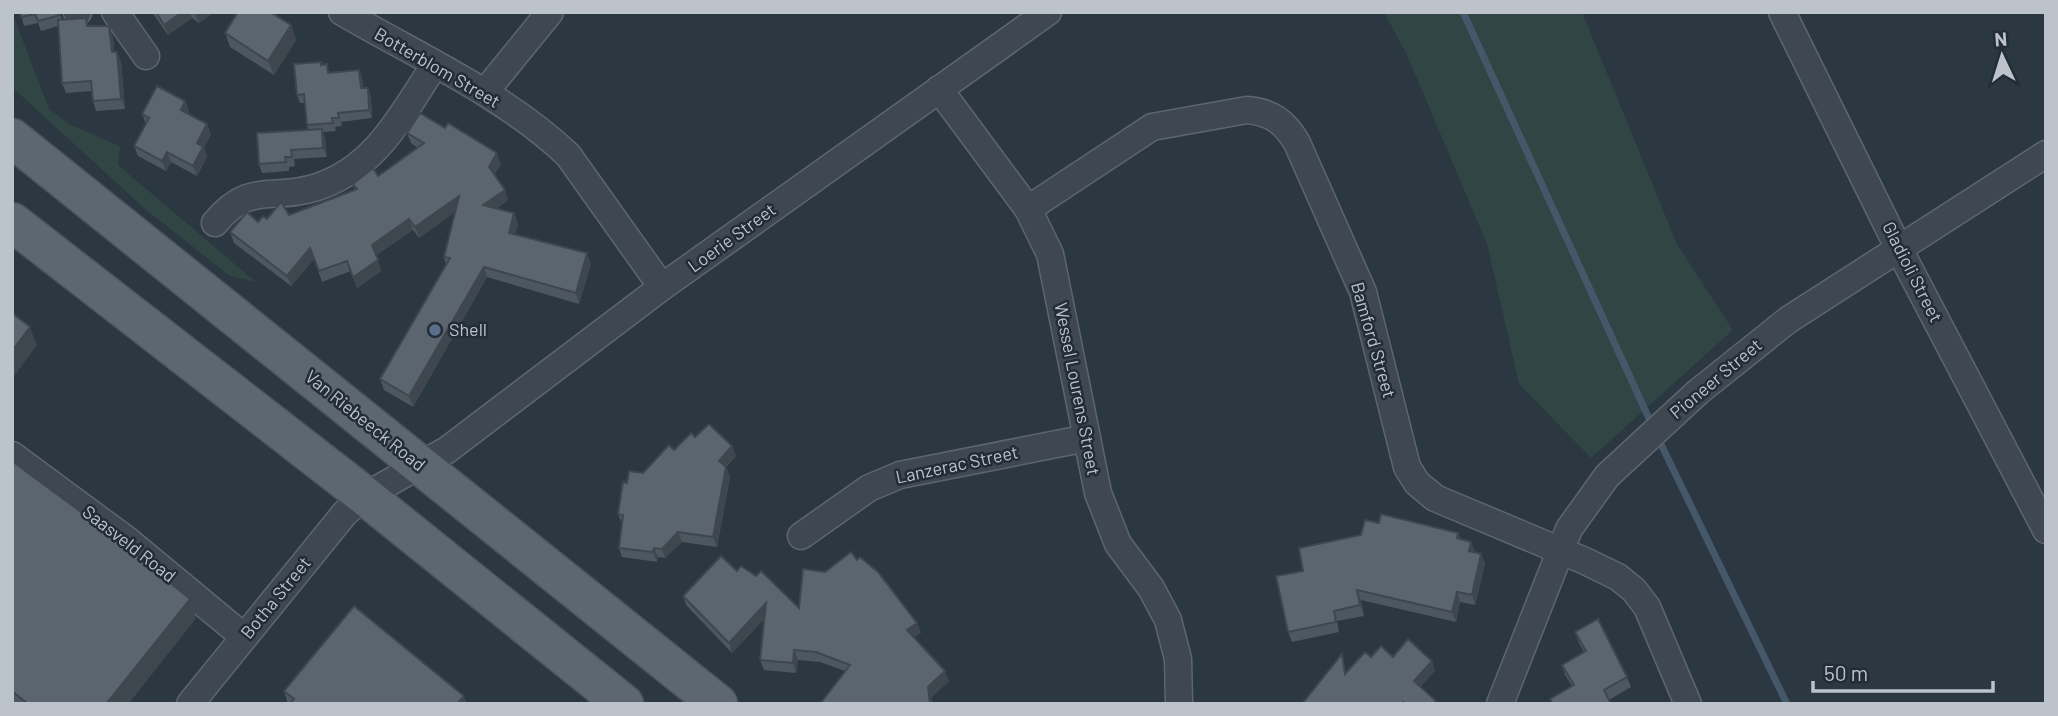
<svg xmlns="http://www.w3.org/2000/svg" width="2058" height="716" font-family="Barlow,sans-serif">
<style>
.green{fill:#304544}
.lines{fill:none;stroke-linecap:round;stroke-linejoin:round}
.stream{stroke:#455869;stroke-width:7}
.street-casing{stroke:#5d666e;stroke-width:29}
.primary-casing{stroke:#4c545d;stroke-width:41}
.street{stroke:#3f4851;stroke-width:26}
.primary{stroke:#5d6770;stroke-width:38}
.wall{fill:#4d5760}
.shaded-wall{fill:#3f474e}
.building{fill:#5a6570;stroke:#3f474e;stroke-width:2}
.service-dot{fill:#5c6f8a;stroke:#232d36;stroke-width:2.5}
.labels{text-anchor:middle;stroke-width:5;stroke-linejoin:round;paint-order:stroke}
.street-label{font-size:18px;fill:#bcc3cb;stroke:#232d36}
.poi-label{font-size:18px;fill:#bcc3cb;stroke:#232d36;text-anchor:start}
</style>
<rect width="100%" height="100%" fill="#2b3741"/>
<g class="green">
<polygon points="12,12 49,109 69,124 120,146 118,165 256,282 230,276 145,209 12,87"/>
<polygon points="1384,12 1582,12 1677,244 1733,330 1591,458 1519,384 1487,244 1407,55"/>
</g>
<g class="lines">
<g class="stream">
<polyline points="1463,12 1652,425"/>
<polyline points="1657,436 1787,704"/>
</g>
<defs>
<g id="street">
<polyline points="77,12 78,12"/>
<polyline points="115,12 146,56"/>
<path d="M342,12C417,56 505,95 568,155L662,287"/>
<polyline points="1782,12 1899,249 2046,530"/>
<polyline points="939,89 1028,209 1050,254 1098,493 1118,544 1151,588 1168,620 1178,659 1179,704"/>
<polyline points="485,92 550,12"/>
<path d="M1028,209L1152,127L1247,110C1271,112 1285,122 1297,143L1363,292L1407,467L1417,483L1435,498L1585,561L1618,577L1634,590L1647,607L1688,704"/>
<path d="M215,223C250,180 273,202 317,187C376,168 402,114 434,66"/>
<polyline points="12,455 127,540 244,637"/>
<polyline points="801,536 869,488 900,475 1087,438"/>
<polyline points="190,704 345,513 365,496 447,450 662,287 1048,12"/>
<polyline points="1500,704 1569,529 1607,476 1698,392 1788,320 2046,154"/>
</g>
<g id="primary">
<polyline points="12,138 718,704"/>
<polyline points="12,222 365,496 624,704"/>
</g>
</defs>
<use href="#street" class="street-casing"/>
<use href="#primary" class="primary-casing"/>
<use href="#street" class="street"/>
<use href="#primary" class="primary"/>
</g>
<g class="wall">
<polygon points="20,12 60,12 62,20 86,18 89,26 109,26 113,37 114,52 117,52 121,62 125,109 96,111 93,101 92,91 66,93 62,83 58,26 41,31 38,23 24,26"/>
<polygon points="152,12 214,12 199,23 192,18 168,35"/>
<polygon points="278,12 275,16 291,25 296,40 274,75 230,47 225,33"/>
<polygon points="322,65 331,73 359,70 362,78 363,88 371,96 372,118 341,122 342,126 335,127 336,131 323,132 325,138 327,157 294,159 295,166 289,167 289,171 262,173 259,164 308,130 307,125 305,103 300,103 297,95"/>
<polygon points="185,101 189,112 188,113 211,134 204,148 207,157 197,176 171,162 166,171 138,156 134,146 146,124 142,114"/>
<polygon points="407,133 501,164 494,175 505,190 508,200 496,209 514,213 518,224 515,234 591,264 579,304 487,277 413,407 384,390 380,379 446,265 444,257 455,212 419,238 413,230 376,255 381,271 357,288 351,271 322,282 314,259 291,286 234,243 230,232 258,222 289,215 355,190 353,184 378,176 418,148 411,143"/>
<polygon points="695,437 732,446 736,456 726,467 730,477 717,547 682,542 665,558 658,557 657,562 622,557 619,548 622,524 618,514 627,483 643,473 674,450"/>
<polygon points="12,461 196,618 128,704 12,704"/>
<polygon points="1379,523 1458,533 1460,539 1471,542 1475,552 1481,554 1485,564 1475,605 1460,602 1456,622 1361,600 1364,616 1337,621 1339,632 1292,642 1288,632 1303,571 1361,535"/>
<polygon points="737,571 799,608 921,633 914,637 949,681 932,697 845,671 820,662 798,660 796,673 764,670 760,660 765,618 732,653 686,605 683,596"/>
<polygon points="1575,632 1627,677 1631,687 1609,700 1611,704 1552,704 1550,699 1572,686 1565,675 1562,665 1584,652 1579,643"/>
<polygon points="284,691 467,704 288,704"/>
</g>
<g class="shaded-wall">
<polygon points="182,12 190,12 192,18 168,35 164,25"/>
<polygon points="197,12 214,12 199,23 195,13"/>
<polygon points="291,25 296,40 274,75 268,61"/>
<polygon points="109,26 113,37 115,63 112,52"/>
<polygon points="117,52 121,62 125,109 121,99"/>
<polygon points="359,70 362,78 364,97 361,88"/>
<polygon points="368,88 371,96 372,118 369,110"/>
<polygon points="185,101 189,112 184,120 181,110"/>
<polygon points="207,124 211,134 204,148 207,157 197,176 193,166 197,143"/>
<polygon points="322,129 325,138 327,157 323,148"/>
<polygon points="167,152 171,162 166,171 162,161"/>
<polygon points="497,153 501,164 492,177 489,167"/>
<polygon points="505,190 508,200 487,215 483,205"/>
<polygon points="459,196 463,206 419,238 415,227"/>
<polygon points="514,213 518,224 513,243 509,233"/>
<polygon points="409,219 413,230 375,255 372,245"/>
<polygon points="310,248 314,259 291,286 287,276"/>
<polygon points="587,253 591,264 579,304 576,293"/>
<polygon points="378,260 381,271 357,288 353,277"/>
<polygon points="484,267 487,277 413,407 409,396"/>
<polygon points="30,327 37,345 12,379 12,351"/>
<polygon points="732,446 736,456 722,470 719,461"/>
<polygon points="726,467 730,477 717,547 713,537"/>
<polygon points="678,532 682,542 665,558 662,549"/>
<polygon points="1471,542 1475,552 1473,561 1469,551"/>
<polygon points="654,548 658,557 657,562 653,552"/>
<polygon points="1481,554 1485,564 1475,605 1472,595"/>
<polygon points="1357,590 1361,600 1364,616 1360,605"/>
<polygon points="1457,592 1460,602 1456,622 1452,612"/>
<polygon points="190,599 196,618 128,704 106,704"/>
<polygon points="766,603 770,613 732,653 729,643"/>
<polygon points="917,623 921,633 910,639 907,630"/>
<polygon points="794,650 798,660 796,673 793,663"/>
<polygon points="1432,661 1435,671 1417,691 1414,681"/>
<polygon points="945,671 949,681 932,697 932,704 930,704 928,687"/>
<polygon points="464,696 467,704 457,704"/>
</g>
<g class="building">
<polygon points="20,12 59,12 60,15 38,21 35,14 21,17"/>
<polygon points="156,12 182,12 164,25"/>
<polygon points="238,12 270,12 291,25 268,61 225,33"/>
<polygon points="86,18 87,26 109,26 112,52 117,52 121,99 93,101 91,81 62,83 58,20"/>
<polygon points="321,62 321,65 327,64 328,73 359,70 361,88 368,88 369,110 338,113 339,118 332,118 333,123 307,125 304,94 297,95 294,64"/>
<polygon points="157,86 185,101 181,110 207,124 197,143 203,147 193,166 167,152 162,161 134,146 149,118 142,114"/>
<polygon points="420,113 445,128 448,123 497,153 489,167 505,190 483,205 514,213 509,233 587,253 576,293 484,267 409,396 380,379 450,258 444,257 459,196 415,227 409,219 372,245 378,260 353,277 347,261 319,271 310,248 287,276 230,232 247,212 258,222 263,216 267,219 281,202 289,215 357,189 353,184 373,168 378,176 424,143 407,133"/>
<polygon points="322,129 323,148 291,150 292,157 285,157 286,162 259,164 257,133"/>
<polygon points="12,313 30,327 12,351"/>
<polygon points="709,424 732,446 719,461 726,467 713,537 678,532 662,549 654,548 653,552 619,548 623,515 618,514 623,482 627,483 629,471 643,473 669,445 674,450 691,433 695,437"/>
<polygon points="12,461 111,534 190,599 106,704 28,704 12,691"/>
<polygon points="1381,514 1458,533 1457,538 1471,542 1469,551 1481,554 1472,595 1457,592 1452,612 1357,590 1360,605 1334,611 1336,622 1288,632 1276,576 1303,571 1299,548 1361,535 1365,520 1379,523"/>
<polygon points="851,552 857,560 860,557 878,572 917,623 907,630 945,671 928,687 930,704 820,704 850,665 816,652 794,650 793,663 760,660 766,603 729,643 683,596 721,556 737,571 741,566 756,576 761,571 799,608 803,569 825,572"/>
<polygon points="354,606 464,696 457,704 290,704 294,699 284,691"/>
<polygon points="1598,619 1627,677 1604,690 1611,704 1553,704 1550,699 1574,685 1562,665 1586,651 1575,632"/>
<polygon points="1408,639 1432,661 1414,681 1436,701 1433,704 1405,704 1403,702 1401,704 1302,704 1342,654 1345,674 1365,652 1371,657 1381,646 1393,657"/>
</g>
<circle class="service-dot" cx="435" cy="330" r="7"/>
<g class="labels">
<g class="street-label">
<text transform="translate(437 68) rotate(30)" y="6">Botterblom Street</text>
<text transform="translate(732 238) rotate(-36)" y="6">Loerie Street</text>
<text transform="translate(1912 272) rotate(63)" y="6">Gladioli Street</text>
<text transform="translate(1373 340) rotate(74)" y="6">Bamford Street</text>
<text transform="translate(1716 379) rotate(-40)" y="6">Pioneer Street</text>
<text transform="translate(1077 389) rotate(79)" y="6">Wessel Lourens Street</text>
<text transform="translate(365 421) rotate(39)" y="6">Van Riebeeck Road</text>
<text transform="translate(957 465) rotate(-12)" y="6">Lanzerac Street</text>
<text transform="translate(129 544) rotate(38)" y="6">Saasveld Road</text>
<text transform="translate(276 598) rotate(-51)" y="6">Botha Street</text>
</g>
<g class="poi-label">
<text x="449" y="336">Shell</text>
</g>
</g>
<rect width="2058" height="716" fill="none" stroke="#bcc3cb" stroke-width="28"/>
<g transform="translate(2002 56) rotate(356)" stroke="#232d36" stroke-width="5" paint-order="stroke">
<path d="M0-5L12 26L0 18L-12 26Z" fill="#bcc3cb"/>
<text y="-10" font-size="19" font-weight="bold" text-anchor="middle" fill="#bcc3cb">N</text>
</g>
<path d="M1813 681v10h180v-10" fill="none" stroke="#bcc3cb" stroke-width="3.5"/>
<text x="1824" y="681" font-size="21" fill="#bcc3cb" stroke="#232d36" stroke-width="5" paint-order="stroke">50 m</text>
</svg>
